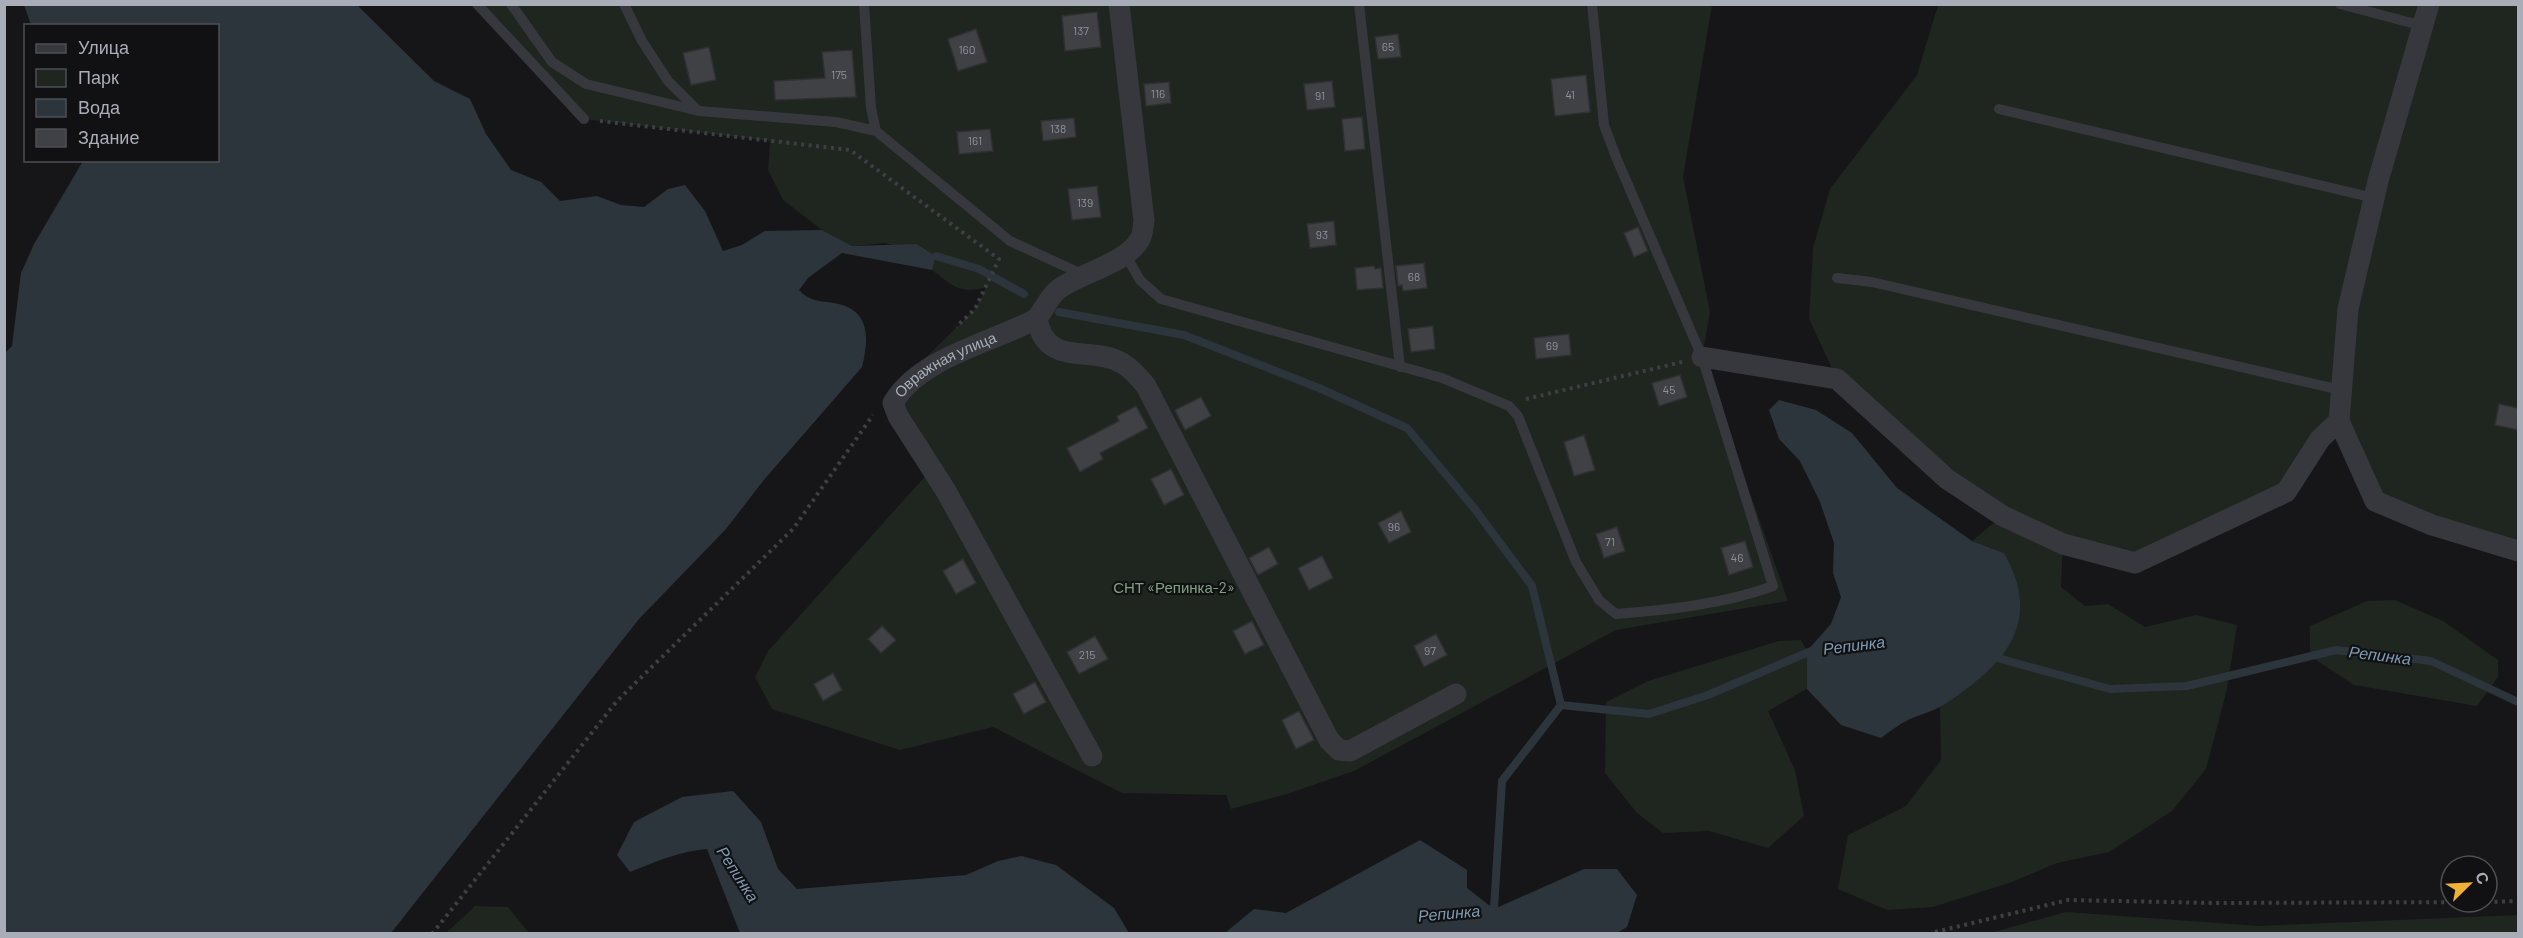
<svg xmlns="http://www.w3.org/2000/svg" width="2523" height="938" font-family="Barlow,sans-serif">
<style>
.green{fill:#1e261f}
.water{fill:#2c353c}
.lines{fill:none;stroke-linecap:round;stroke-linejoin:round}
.stream{stroke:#2c353c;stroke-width:8}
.building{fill:#404145;stroke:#303034;stroke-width:1.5}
.path{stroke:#3d3f44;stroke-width:4;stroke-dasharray:3 4.5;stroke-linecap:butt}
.service{stroke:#37383d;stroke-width:10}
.minor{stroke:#37383d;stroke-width:21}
.labels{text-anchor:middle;stroke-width:4.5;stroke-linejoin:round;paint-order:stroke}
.number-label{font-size:12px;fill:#8e929b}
.street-label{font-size:15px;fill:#a8adb8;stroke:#111113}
.park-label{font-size:15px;fill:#7fa381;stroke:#111113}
.water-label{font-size:16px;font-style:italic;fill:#7f9bb3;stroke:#111113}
</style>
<rect width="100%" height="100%" fill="#161618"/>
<g class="green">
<path d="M477,5H1712L1683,177L1710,312L1702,357L1788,601L1616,630L1354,771L1287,794L1231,809L1226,795L1122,793L993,727L900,750L772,709L755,677L768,651L929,472L884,399L975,309L986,287C960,295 953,286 932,270L936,256L885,243L852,246L822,230L783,200L768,170L770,141L584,119Z"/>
<polygon points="1938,5 2518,5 2518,551 2375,501 2339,421 2286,492 2135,563 2063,544 2061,587 2085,606 2108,604 2145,627 2196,615 2237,625 2227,689 2206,769 2172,811 2109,852 2057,863 2012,882 1933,907 1887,910 1838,889 1848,835 1906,806 1941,760 1940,707 1978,680 2004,553 1972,541 2002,516 1837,379 1809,319 1813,248 1830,189 1917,75"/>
<polygon points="2395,600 2443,621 2498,660 2498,677 2477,706 2354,685 2310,656 2310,626 2367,601"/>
<polygon points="1801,640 1807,651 1807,689 1768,711 1795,770 1804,816 1768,848 1709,831 1663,833 1637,813 1605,773 1606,702 1648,681 1779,641"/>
<polygon points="475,906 508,907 529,933 446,933"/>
<polygon points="2066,912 2259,926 2518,915 2518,933 1990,933"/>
</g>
<g class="water">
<path d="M24,5H357L434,81L470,99L486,134L511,170L541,182L560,201L597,196L621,205L644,207L668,189L685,185L705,211L723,251L742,245L765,231L822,230L852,246L916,244L936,256L932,270L842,253L808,278L799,290C809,301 820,301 834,303C871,309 869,339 862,367L763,481L726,529L639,619L391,933H5L4,354L12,346L21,273L34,244L83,161L218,160V26L31,25Z"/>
<path d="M1779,400L1816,410L1852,433L1897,488L1972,541L2004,553C2045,625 2002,667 1942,706C1931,712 1918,715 1908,720C1898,725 1889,732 1881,738L1841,725L1807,689V651L1831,624L1841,597L1833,573L1834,543L1820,502L1800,461L1779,439L1769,410Z"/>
<path d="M733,791L761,822L778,869L797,889L966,875L998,861L1021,856L1056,865L1114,908L1129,933H740L707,849C680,851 655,862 630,872L617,855L634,822L682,797Z"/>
<polygon points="1420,840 1467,870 1467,888 1494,909 1584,869 1617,869 1637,895 1627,927 1615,934 1225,933 1254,909 1286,913"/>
</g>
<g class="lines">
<g class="stream">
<polyline points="936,256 979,269 1024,294"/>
<polyline points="1059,312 1184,335 1319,388 1407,428 1474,508 1532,586 1561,705"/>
<polyline points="1994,657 2110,689 2187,686 2336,650 2431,661 2518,702"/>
<polyline points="1485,910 1494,909 1502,781 1561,705 1649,714 1708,695 1816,649"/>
</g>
</g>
<g class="building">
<polygon points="1097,12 1101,47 1065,51 1062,16"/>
<polygon points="976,29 987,62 958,71 948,39"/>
<polygon points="1398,34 1401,57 1378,59 1375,37"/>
<polygon points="709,47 716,80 691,85 683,53"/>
<polygon points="852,50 856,97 775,100 774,81 825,78 822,52"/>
<polygon points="1586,75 1590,112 1555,116 1551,79"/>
<polygon points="1332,81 1335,107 1307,110 1304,84"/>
<polygon points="1169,82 1171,103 1146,106 1144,84"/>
<polygon points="1362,117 1365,149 1345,151 1342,119"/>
<polygon points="1074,118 1076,137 1043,141 1041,121"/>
<polygon points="990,129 993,151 959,154 957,132"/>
<polygon points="1097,186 1101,217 1072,220 1068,189"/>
<polygon points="1334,221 1336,245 1310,248 1307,224"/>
<polygon points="1638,227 1648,251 1634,257 1624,233"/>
<polygon points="1424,263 1427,288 1403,291 1402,285 1398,286 1396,266"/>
<polygon points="1374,266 1375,269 1381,268 1383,288 1357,290 1355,268"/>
<polygon points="1433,326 1435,349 1411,352 1408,329"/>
<polygon points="1569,334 1571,355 1536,359 1534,338"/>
<polygon points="1680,375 1687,397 1659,406 1652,383"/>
<polygon points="1201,397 1211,416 1185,430 1175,410"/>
<polygon points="2499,404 2518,408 2518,430 2495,425"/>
<polygon points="1136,406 1148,428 1100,453 1103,459 1080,472 1067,448 1119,421 1117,416"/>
<polygon points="1584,435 1595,470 1574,476 1564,442"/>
<polygon points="1171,469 1184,495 1164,505 1151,479"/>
<polygon points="1401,511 1411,532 1389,543 1378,523"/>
<polygon points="1617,527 1625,551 1604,558 1596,534"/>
<polygon points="1745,541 1753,567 1729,575 1721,548"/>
<polygon points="1269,547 1278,564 1258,575 1249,558"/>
<polygon points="1322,556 1333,578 1309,590 1298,568"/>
<polygon points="963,559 976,583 956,594 943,571"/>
<polygon points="1252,621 1264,645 1245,654 1233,631"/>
<polygon points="882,626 896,640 881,653 868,639"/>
<polygon points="1436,634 1447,655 1424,667 1414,646"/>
<polygon points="1095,636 1108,659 1079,674 1067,652"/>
<polygon points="833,673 842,690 823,701 814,684"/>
<polygon points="1035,682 1046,702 1024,714 1013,694"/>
<polygon points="1299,711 1314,740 1296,749 1282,720"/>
</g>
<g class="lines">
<g class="path">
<polyline points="600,121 850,150 999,259 975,309 956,327"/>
<polyline points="1526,399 1682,362"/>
<polyline points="2487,902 2518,901"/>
<polyline points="1935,932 2068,900 2215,903 2484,902"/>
<polyline points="432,934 617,701 793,529 873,415"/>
</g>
<g class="service">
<polyline points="477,4 584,119"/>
<polyline points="511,4 552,62 586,84 699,111 836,122 876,131 1010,241 1084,275"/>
<polyline points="624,4 642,41 668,81 698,111"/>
<polyline points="864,4 871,108 876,131"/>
<polyline points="1359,4 1400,367"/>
<polyline points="2340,4 2423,26"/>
<polyline points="1999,109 2374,198"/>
<path d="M1125,254L1140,280L1161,299L1442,378L1509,406L1518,416L1576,562L1599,600L1616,614C1668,610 1724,604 1773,586L1702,357L1616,157L1604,125L1592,4"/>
<polyline points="1837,278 1872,282 2341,390"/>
</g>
<g class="minor">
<polyline points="2429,4 2378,181 2348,309 2339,421 2375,501 2432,525 2518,551"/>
<path d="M1037,319C1046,368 1090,345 1122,363C1132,369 1139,377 1146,386L1329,740L1339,750L1350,751L1456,694"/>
<polyline points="1702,357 1837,379 1947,479 2003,516 2063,544 2135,563 2286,492 2320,439 2339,421"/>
<path id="s1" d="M1092,756L946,491L898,416L893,403C919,358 990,343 1034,320C1042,316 1048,296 1059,289C1078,274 1128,263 1140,239C1143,235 1143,226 1144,221L1119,4"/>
</g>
</g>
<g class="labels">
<g class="number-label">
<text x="1081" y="35">137</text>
<text x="1388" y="51">65</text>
<text x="967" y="54">160</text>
<text x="839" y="79">175</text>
<text x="1158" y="98">116</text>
<text x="1570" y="99">41</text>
<text x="1320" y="100">91</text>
<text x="1058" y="133">138</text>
<text x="975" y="145">161</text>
<text x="1085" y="207">139</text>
<text x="1322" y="239">93</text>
<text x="1414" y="281">68</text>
<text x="1552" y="350">69</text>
<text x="1669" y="394">45</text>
<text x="1394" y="531">96</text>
<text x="1610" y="546">71</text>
<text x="1737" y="562">46</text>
<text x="1430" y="655">97</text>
<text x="1087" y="659">215</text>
</g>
<g class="street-label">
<text dy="5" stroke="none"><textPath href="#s1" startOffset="472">Овражная улица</textPath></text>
</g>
<g class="park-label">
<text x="1174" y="593">СНТ «Репинка-2»</text>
</g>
<g class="water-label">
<text transform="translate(1854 645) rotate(-7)" y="6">Репинка</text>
<text transform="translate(2380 655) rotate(7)" y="6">Репинка</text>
<text transform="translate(738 874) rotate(57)" y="6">Репинка</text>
<text transform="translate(1449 913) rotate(-5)" y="6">Репинка</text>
</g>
</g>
<rect width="2523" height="938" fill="none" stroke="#a8adb8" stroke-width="12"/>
<rect x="24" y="24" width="195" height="138" fill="#111113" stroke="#4d4f55" stroke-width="1.5"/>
<rect x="36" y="44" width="30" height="9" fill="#37383d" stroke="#4d4f55" stroke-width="1.5"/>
<text x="78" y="54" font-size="18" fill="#a8adb8">Улица</text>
<rect x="36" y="69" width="30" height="18" fill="#1e261f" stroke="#4d4f55" stroke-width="1.5"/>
<text x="78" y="84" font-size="18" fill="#a8adb8">Парк</text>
<rect x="36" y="99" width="30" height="18" fill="#2c353c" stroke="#4d4f55" stroke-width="1.5"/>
<text x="78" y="114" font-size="18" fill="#a8adb8">Вода</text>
<rect x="36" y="129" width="30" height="18" fill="#404145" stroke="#4d4f55" stroke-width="1.5"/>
<text x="78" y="144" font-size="18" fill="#a8adb8">Здание</text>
<g transform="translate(2469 884) rotate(66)"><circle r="28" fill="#111113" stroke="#4d4f55" stroke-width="1.5"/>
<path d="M0-4.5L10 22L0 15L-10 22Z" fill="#f2b134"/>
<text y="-9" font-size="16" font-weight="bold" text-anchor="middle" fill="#a8adb8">С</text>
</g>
</svg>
